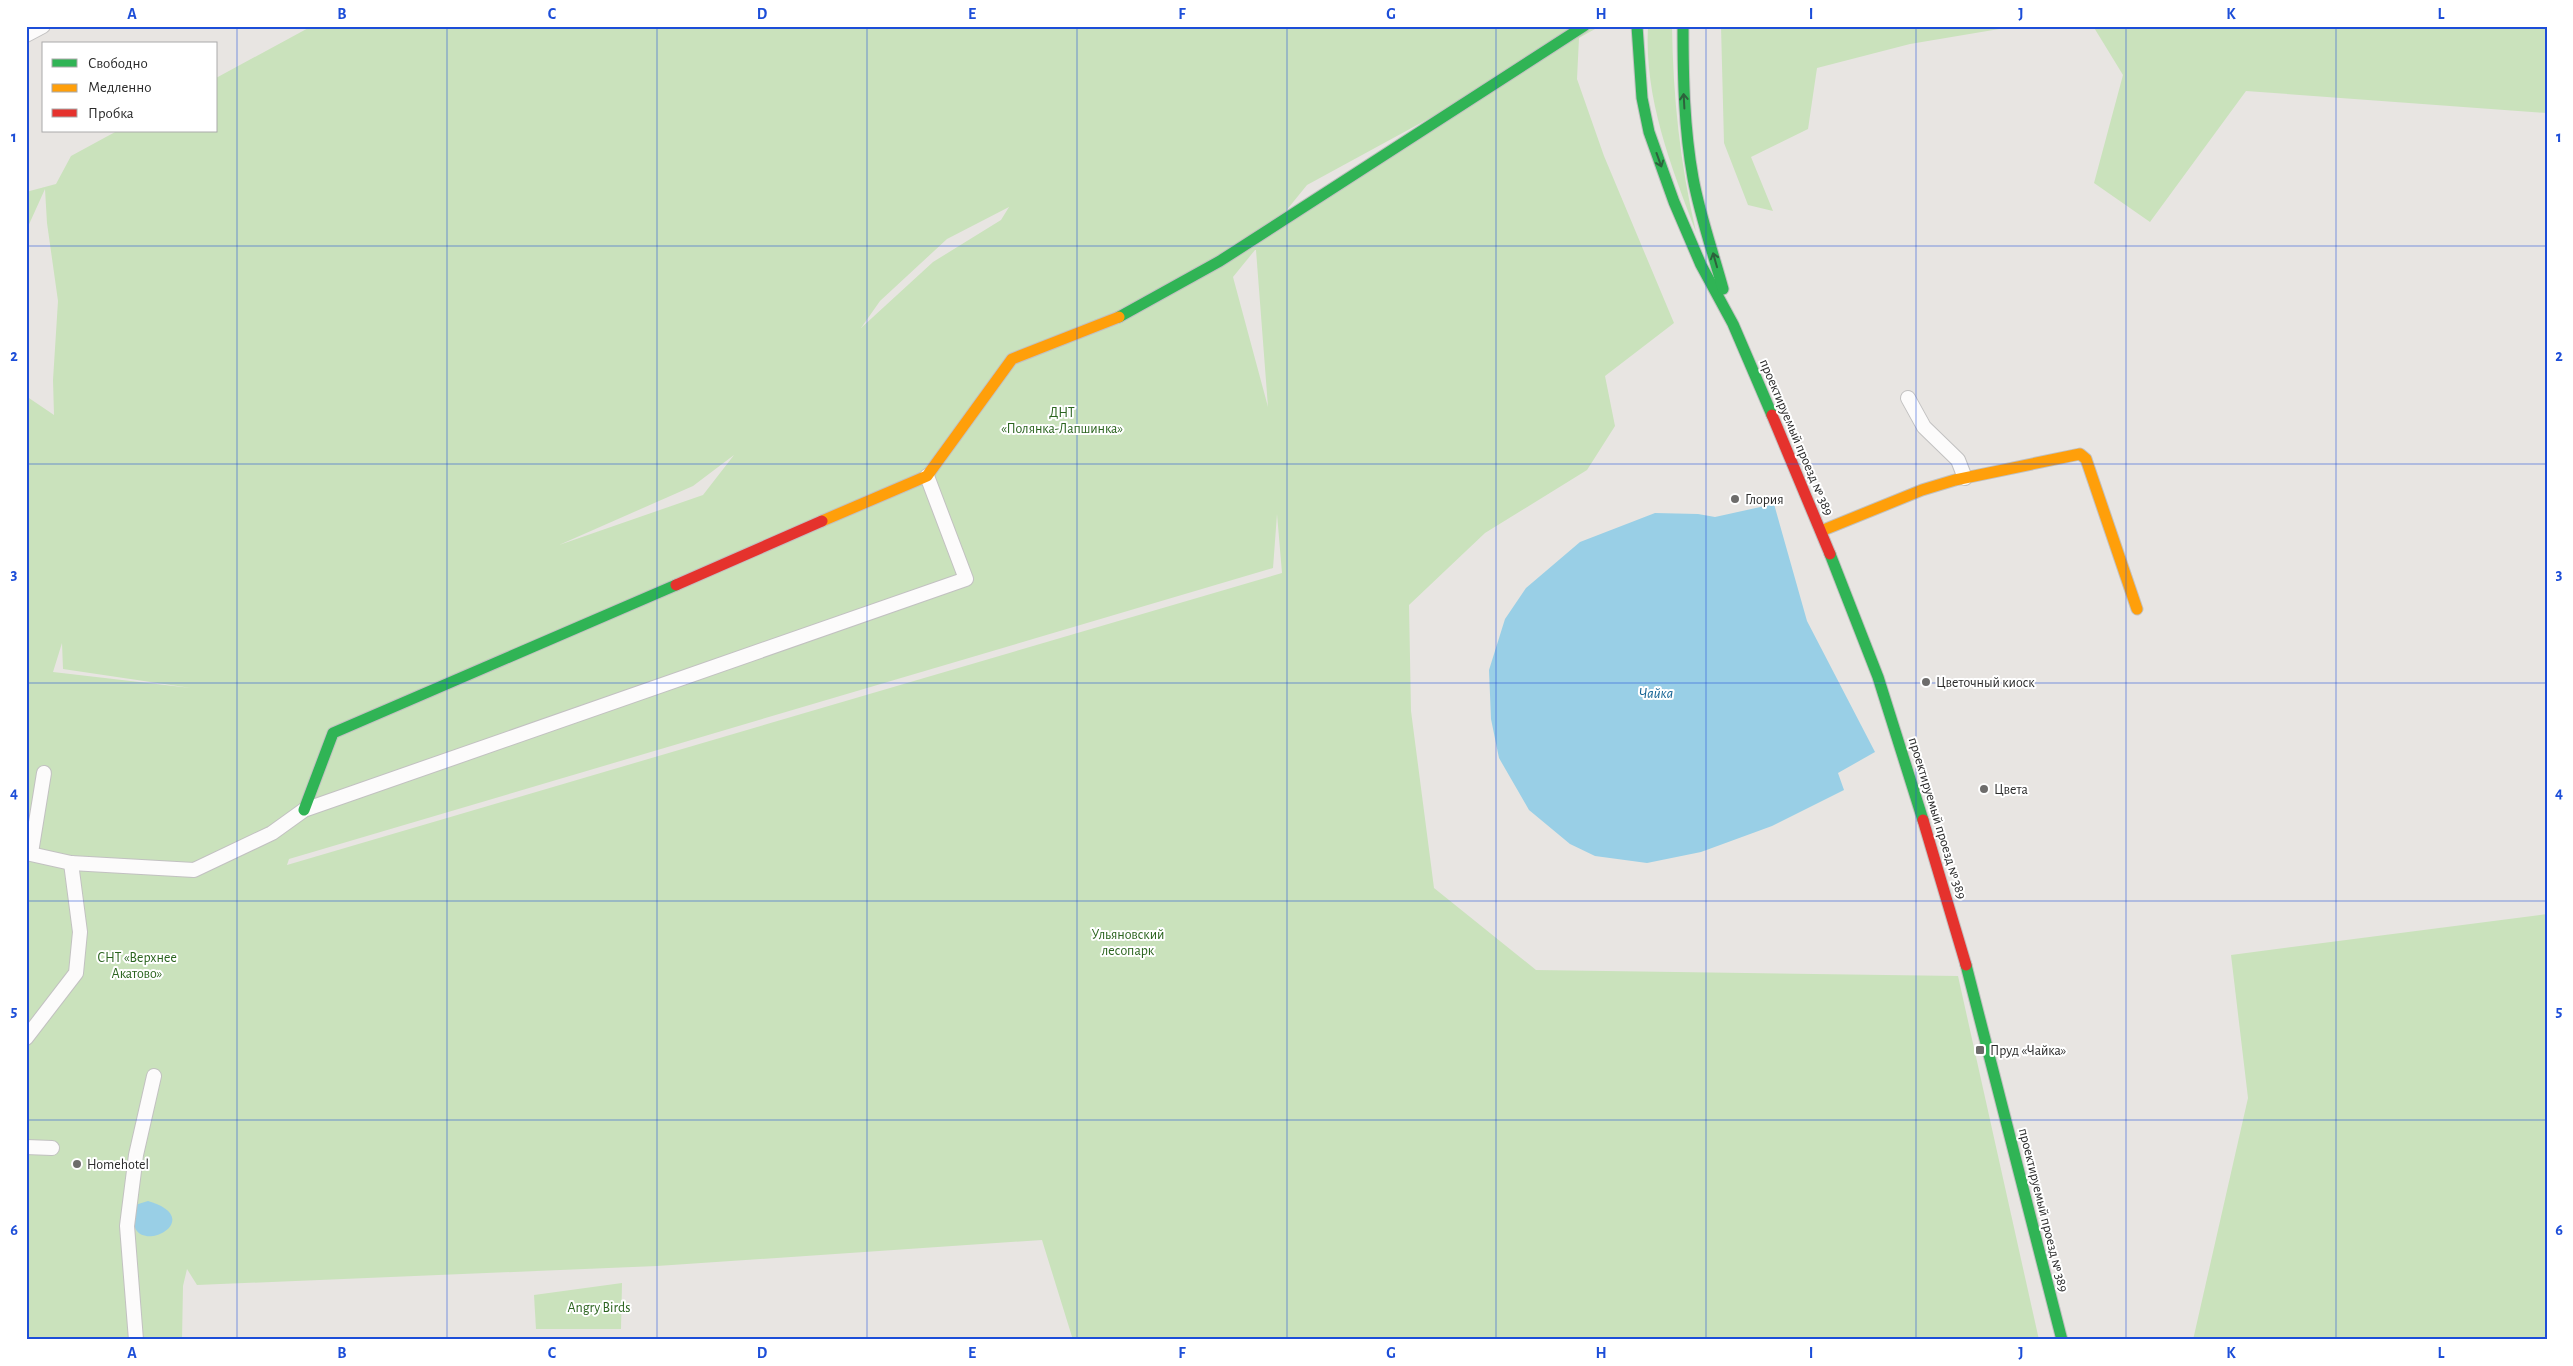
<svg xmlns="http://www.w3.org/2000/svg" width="2573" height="1366" font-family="'Alegreya Sans',sans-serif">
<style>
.green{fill:#cae2bc;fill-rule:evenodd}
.water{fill:#99cfe6}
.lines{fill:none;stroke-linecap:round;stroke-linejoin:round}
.street-casing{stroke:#c2c1c1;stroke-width:16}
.fast-casing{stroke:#c2c1c1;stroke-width:13}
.slow-casing{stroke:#c2c1c1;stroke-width:13}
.jam-casing{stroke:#c2c1c1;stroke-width:13}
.street{stroke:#fcfbfb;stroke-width:14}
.fast{stroke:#30b455;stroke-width:11}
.slow{stroke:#ff9f0a;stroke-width:11}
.jam{stroke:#e5322d;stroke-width:11}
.oneway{stroke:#2d623c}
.grid{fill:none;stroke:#1d4ed8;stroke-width:1;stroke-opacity:0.55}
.poi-dot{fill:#6d6c6b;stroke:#fff;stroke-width:2}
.labels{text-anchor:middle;stroke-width:4;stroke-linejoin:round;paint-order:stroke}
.park-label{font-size:14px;fill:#2b641f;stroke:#fff}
.street-label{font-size:14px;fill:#2b2b2b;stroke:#fff}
.poi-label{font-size:14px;fill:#2b2b2b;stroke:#fff;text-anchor:start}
.water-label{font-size:15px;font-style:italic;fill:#156494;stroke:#fff}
.neatline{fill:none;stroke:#1d4ed8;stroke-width:2}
.grid-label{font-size:16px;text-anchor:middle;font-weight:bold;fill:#1d4ed8}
</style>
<rect width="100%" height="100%" fill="#e8e5e2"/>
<g class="green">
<path d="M312,26H1596L1595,29L1579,38L1577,79L1604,156L1674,323L1605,376L1615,426L1587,470L1485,533L1409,605L1411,711L1434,888L1536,970L1958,976L2039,1340H1073L1042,1240L657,1266L197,1285L187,1269L183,1286L182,1340H26V396L54,415L53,380L58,301L47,223L45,189L26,231V192L56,184L71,156L117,131H216V78ZM1463,100L1264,238L1307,185ZM1009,207L1001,220L933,262L861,328L880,301L947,239ZM1255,250H1256L1268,407L1233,277ZM734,455L703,495L559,545L693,486ZM1277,514L1282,573L287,865L289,859L1273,568ZM62,643L63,669L191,688L53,672Z"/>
<path d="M1648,26H1672C1673,97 1680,163 1696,232C1671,166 1644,98 1648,26Z"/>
<polygon points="1721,26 2017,26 1910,44 1817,68 1808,129 1751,157 1773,211 1748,205 1724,143"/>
<polygon points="2093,26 2547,26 2547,113 2246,91 2150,222 2094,183 2123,75"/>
<polygon points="2547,914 2547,1340 2193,1340 2248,1098 2231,955"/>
<polygon points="622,1283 621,1329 536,1329 534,1295"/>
</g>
<g class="water">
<polygon points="1774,504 1807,621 1875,752 1838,773 1844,790 1772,826 1701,852 1647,863 1595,856 1570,844 1529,810 1499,758 1491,719 1489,670 1505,619 1526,588 1580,542 1655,513 1698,514 1715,517"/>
<path d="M148,1201C216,1221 118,1267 135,1205Z"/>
</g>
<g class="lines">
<defs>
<g id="street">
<polyline points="26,35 43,26"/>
<polyline points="1908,398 1924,427 1958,460 1965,478"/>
<polyline points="26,853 71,863 194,870 272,833 304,810 966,579 927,476"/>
<polyline points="31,853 44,773"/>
<polyline points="26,1038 76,973 80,932 71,863"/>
<polyline points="26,1147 52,1148"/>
<polyline points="136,1340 127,1226 136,1155 154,1076"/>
</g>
<g id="fast">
<polyline points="1637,26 1642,98 1649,132 1674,202 1701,265 1733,324 1772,415"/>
<path d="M1683,26C1683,77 1684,128 1693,178C1700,216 1713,252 1723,289"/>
<polyline points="1119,317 1220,261 1584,26"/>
<polyline points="1830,554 1878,677 1923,820"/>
<polyline points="304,810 333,733 676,585"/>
<polyline points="1966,965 2062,1340"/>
</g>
<g id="slow">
<polyline points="822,521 927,476 1012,359 1119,317"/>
<polyline points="1821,531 1922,490 1955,480 2080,454 2086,459 2137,609"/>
</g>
<g id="jam">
<polyline points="1772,415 1830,554"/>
<polyline points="676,585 822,521"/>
<polyline points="1923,820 1966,965"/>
</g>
</defs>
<use href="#street" class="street-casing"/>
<use href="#fast" class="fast-casing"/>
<use href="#slow" class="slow-casing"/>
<use href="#jam" class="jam-casing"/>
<use href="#street" class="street"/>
<use href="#fast" class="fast"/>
<use href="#slow" class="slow"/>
<use href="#jam" class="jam"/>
</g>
<defs><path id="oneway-shaft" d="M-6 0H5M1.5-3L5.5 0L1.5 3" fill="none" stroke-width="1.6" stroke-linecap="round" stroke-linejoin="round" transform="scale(1.25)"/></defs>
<g class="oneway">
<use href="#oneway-shaft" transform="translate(1684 101) rotate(-93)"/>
<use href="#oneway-shaft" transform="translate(1659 160) rotate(70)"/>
<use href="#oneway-shaft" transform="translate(1715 260) rotate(-106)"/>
</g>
<path class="grid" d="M237,26V1340M447,26V1340M657,26V1340M867,26V1340M1077,26V1340M1287,26V1340M1496,26V1340M1706,26V1340M1916,26V1340M2126,26V1340M2336,26V1340M26,246H2547M26,464H2547M26,683H2547M26,901H2547M26,1120H2547"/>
<g class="poi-dot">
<circle cx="1735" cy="499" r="5"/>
<circle cx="1926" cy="682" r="5"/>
<circle cx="1984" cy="789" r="5"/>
<rect x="1975" y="1045" width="10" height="10" rx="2.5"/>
<circle cx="77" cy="1164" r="5"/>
</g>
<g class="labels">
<g class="park-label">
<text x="1062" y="417">ДНТ<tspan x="1062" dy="16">«Полянка-Лапшинка»</tspan></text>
<text x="1128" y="939">Ульяновский<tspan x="1128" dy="16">лесопарк</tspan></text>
<text x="137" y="962">СНТ «Верхнее<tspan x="137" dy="16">Акатово»</tspan></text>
<text x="599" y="1312">Angry Birds</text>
</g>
<g class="street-label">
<text transform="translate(1797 437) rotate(67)" y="5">проектируемый проезд № 389</text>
<text transform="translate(1938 818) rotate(73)" y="5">проектируемый проезд № 389</text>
<text transform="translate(2044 1210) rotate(76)" y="5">проектируемый проезд № 389</text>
</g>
<g class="poi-label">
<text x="1745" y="504">Глория</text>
<text x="1936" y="687">Цветочный киоск</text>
<text x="1994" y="794">Цвета</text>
<text x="1990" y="1055">Пруд «Чайка»</text>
<text x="87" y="1169">Homehotel</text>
</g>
<g class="water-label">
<text x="1656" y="698">Чайка</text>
</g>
</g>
<rect width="2573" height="1366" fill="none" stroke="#ffffff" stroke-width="55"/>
<rect x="42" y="42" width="175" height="90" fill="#ffffff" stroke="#aaaaaa"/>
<rect x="52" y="59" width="25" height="8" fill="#30b455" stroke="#aaaaaa"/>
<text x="88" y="68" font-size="15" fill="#2b2b2b">Свободно</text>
<rect x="52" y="84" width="25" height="8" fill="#ff9f0a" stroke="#aaaaaa"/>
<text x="88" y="92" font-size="15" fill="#2b2b2b">Медленно</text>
<rect x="52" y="109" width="25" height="8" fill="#e5322d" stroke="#aaaaaa"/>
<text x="88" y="118" font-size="15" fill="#2b2b2b">Пробка</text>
<rect x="28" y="28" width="2518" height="1310" class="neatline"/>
<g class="grid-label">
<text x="132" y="19">A</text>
<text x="342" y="19">B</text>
<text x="552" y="19">C</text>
<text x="762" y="19">D</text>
<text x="972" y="19">E</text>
<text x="1182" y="19">F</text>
<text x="1391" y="19">G</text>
<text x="1601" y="19">H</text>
<text x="1811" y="19">I</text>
<text x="2021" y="19">J</text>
<text x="2231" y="19">K</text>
<text x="2441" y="19">L</text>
<text x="14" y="142">1</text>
<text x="2559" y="142">1</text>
<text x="14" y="361">2</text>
<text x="2559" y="361">2</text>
<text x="14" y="579">3</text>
<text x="2559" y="579">3</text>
<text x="14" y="798">4</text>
<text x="2559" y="798">4</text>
<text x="14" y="1016">5</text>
<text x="2559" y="1016">5</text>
<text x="14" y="1235">6</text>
<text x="2559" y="1235">6</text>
<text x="132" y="1358">A</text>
<text x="342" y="1358">B</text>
<text x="552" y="1358">C</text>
<text x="762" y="1358">D</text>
<text x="972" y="1358">E</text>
<text x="1182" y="1358">F</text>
<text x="1391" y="1358">G</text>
<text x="1601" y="1358">H</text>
<text x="1811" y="1358">I</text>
<text x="2021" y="1358">J</text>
<text x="2231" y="1358">K</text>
<text x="2441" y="1358">L</text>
</g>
</svg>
